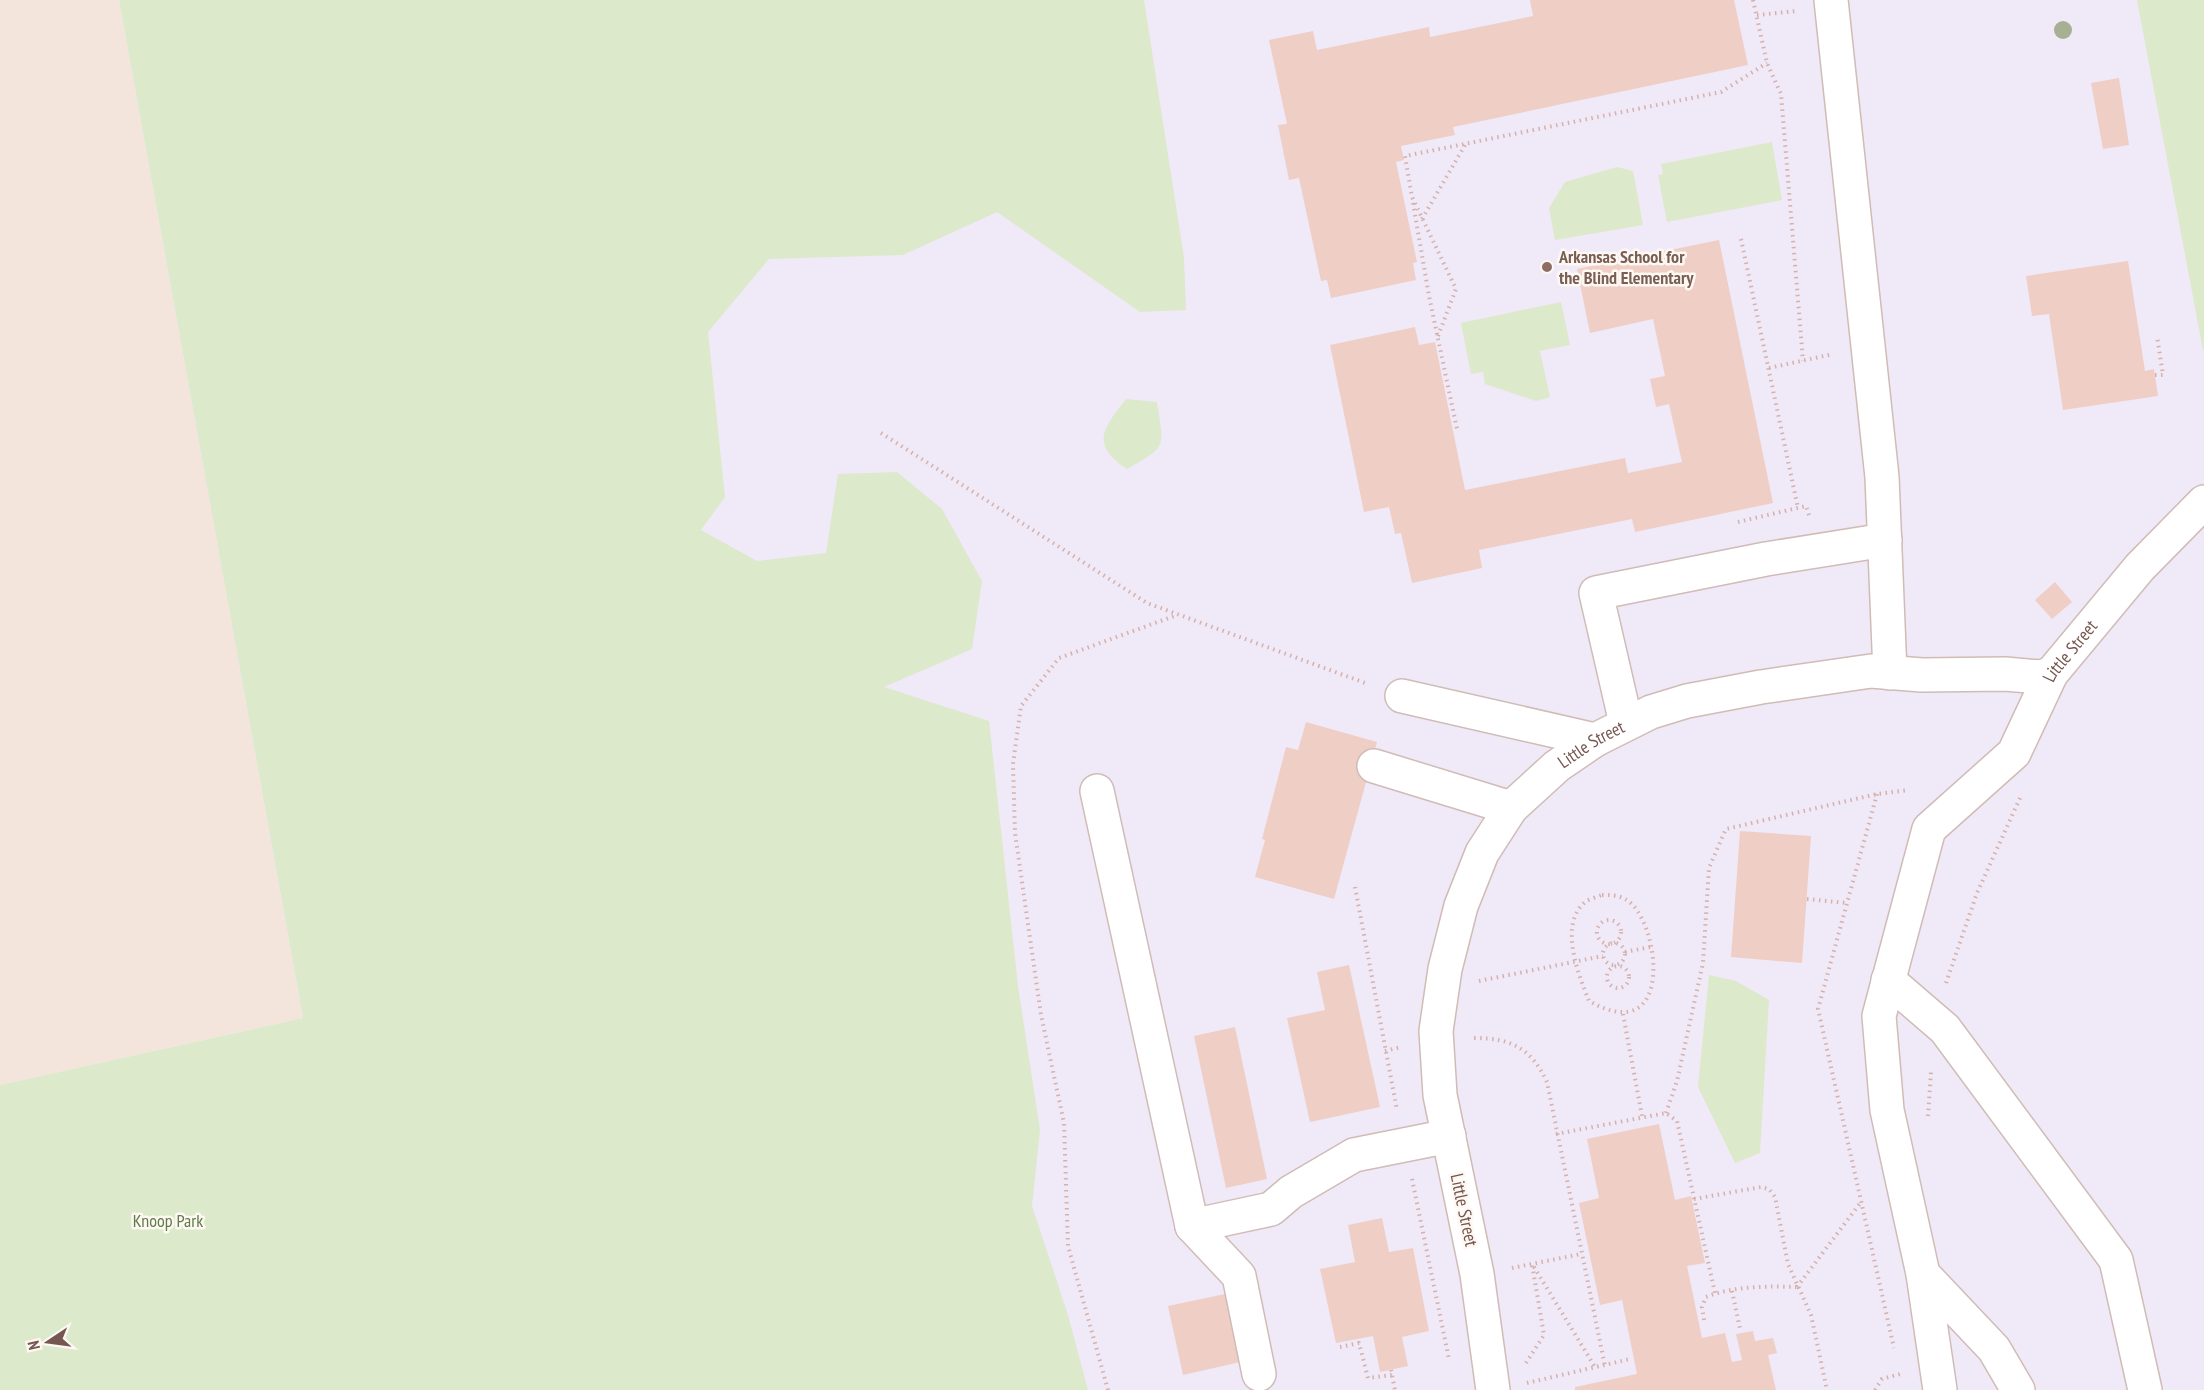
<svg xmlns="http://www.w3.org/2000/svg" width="2204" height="1390" font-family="'PT Sans Narrow',sans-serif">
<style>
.residential{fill:#f3e4dc}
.education{fill:#f0e9f8}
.green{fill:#dde9cb}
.building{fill:#efcec6}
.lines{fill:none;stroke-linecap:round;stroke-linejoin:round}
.minor-casing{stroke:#d0bcb5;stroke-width:36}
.path{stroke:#d5b1a9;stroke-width:4;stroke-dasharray:1.5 4.5;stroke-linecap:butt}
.minor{stroke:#fff;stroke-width:33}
.tree{fill:#a7b093}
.education-dot{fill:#8d6e63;stroke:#fef8f3;stroke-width:2}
.labels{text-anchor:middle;stroke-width:5;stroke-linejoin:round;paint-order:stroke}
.education-label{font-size:18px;font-weight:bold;fill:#785e54;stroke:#fef8f3;text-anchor:start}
.street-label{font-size:18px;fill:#765650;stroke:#fef8f3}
.park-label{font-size:18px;fill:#617a49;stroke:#fef8f3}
</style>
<rect width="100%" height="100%" fill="#fcf3ed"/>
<polygon class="residential" points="0,0 119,0 303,1018 0,1085"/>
<polygon class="education" points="119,0 2204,0 2204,1390 370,1390"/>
<g class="green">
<polygon points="119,0 1144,0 1184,258 1186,310 1140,312 997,212 903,255 769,259 708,332 725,497 701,530 757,561 826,553 838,474 897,472 942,509 982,581 972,649 884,687 989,721 1018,986 1040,1130 1032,1206 1068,1315 1088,1390 0,1390 0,1085 303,1018"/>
<polygon points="2137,0 2204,0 2204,350 2203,350"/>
<polygon points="1772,142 1782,200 1667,222 1658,175 1663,174 1661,164"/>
<polygon points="1617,167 1633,171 1643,225 1555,240 1549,208 1565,182"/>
<polygon points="1561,302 1570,345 1540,351 1550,397 1536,401 1485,384 1483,372 1471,374 1461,323"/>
<path d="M1126,399L1157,402C1164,448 1168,446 1127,469C1090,444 1103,429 1126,399Z"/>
<polygon points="1709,975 1736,981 1769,1000 1760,1153 1735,1163 1698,1087"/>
</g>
<g class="building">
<polygon points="1530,0 1734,0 1748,65 1453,127 1455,135 1401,146 1404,160 1396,162 1417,262 1413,263 1416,280 1331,298 1327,280 1321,281 1299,178 1289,180 1278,125 1287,124 1269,40 1313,31 1317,50 1429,27 1430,37 1533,16"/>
<polygon points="2119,78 2129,145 2103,149 2091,83"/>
<polygon points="1719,240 1773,503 1635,532 1632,519 1479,550 1482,568 1412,583 1401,533 1395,534 1389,507 1364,512 1330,345 1415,327 1419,345 1435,342 1465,490 1625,458 1628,473 1682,462 1669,404 1656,407 1650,379 1665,376 1653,319 1590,333 1577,269"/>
<polygon points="2128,261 2145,371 2154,369 2158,396 2063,410 2049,314 2032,316 2026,276"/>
<polygon points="2055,582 2072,602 2052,619 2035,600"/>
<polygon points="1306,722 1377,742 1334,899 1255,877 1265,840 1262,839 1286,747 1298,750"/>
<polygon points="1740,831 1811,836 1802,963 1731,957"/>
<polygon points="1349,965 1380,1107 1310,1122 1287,1018 1325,1010 1317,972"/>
<polygon points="1235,1027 1267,1179 1226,1188 1194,1036"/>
<polygon points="1659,1124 1675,1200 1691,1196 1705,1263 1687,1266 1702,1338 1725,1333 1732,1362 1742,1360 1736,1334 1753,1331 1755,1341 1773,1338 1777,1353 1768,1355 1776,1390 1575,1390 1575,1387 1637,1374 1622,1300 1600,1305 1579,1203 1599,1198 1587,1139"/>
<polygon points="1382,1218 1389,1252 1413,1248 1429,1331 1402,1337 1408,1366 1380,1372 1373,1336 1336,1343 1320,1269 1355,1262 1348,1225"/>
<polygon points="1230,1293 1245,1361 1183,1375 1168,1306"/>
</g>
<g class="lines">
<defs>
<g id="minor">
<polyline points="1831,0 1882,477 1890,673"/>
<polyline points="1402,696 1595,740"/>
<polyline points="1626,723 1596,593 1766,559 1885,540"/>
<polyline points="1374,766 1511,808"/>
<polyline points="1097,791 1192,1226 1239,1276 1259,1374"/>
<polyline points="1888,980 1945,1029 2116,1260 2145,1390"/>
<polyline points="1192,1226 1271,1209 1291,1192 1354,1155 1449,1136"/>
<polyline points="1923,1274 1994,1349 2018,1390"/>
<path id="s1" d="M1493,1390L1477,1274L1440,1095L1436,1031L1445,969L1461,906L1482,853L1511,808L1557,766L1595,740L1651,712L1687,701L1761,687L1871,671L1922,675L2005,674L2040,677L2051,674"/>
<path id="s2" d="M1940,1390L1923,1274L1887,1110L1879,1016L1929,829L2014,753L2051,674L2140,567L2204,502"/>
</g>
</defs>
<use href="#minor" class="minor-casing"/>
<g class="path">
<polyline points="1753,0 1767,63 1781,94 1803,361"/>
<polyline points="1757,15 1796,11"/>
<polyline points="1413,203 1429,296 1457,429"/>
<polyline points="1422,219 1465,145"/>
<polyline points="1741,239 1798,508"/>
<polyline points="1438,336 1456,289 1412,197 1405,156 1721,92 1767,63"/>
<polyline points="1769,368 1833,354"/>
<polyline points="2155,375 2163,375 2157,336"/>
<polyline points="881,433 1147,603 1368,684"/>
<polyline points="1738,522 1806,506 1809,515"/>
<polyline points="1877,794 1818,1009 1894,1348"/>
<polyline points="1355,887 1397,1110"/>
<path d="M1602,895C1610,895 1618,895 1625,899C1660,917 1677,1051 1589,1001C1579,976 1558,925 1585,902C1589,899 1597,897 1602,895Z"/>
<polyline points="1807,899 1847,903"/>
<circle cx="1609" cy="932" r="12"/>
<circle cx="1614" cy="954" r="11"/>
<polyline points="1625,952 1650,947"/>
<circle cx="1618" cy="977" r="11"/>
<polyline points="1479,981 1603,956"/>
<polyline points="1946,983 1977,893 2020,798"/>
<polyline points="1623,1014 1642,1116"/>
<path d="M1474,1038C1511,1038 1531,1048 1547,1082L1605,1366"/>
<polyline points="1385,1051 1401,1047"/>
<polyline points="1666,1113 1677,1081 1703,963 1709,868 1726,829 1877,794 1909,790"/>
<polyline points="1928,1116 1931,1072"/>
<polyline points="1556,1134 1666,1113 1677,1121 1715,1293"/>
<polyline points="1412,1179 1449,1359"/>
<polyline points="1694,1199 1761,1187 1769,1189 1775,1197 1788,1264 1811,1315 1827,1390"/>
<polyline points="1534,1267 1595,1367"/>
<polyline points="1512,1268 1581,1254"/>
<polyline points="1797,1287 1861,1202"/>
<polyline points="1732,1291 1740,1329"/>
<path d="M1704,1320L1702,1307L1706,1297C1733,1286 1768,1286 1797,1287"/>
<polyline points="1340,1347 1359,1343 1368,1378 1392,1375"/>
<polyline points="1526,1363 1544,1335 1532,1264"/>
<polyline points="1391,1370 1395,1390"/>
<polyline points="1527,1383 1630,1359"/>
<polyline points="1108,1390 1068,1246 1064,1123 1041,1015 1015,833 1013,764 1021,706 1059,658 1177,615"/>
<polyline points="1875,1390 1882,1379 1900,1374"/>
</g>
<use href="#minor" class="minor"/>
</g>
<circle class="tree" cx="2063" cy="30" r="9"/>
<circle class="education-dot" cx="1547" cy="267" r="6"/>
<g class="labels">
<g class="education-label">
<text x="1559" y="263">Arkansas School for<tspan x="1559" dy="21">the Blind Elementary</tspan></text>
</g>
<g class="street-label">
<text dy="6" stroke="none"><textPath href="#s2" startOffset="804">Little Street</textPath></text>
<text dy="6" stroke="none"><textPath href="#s1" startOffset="705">Little Street</textPath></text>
<text transform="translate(1464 1210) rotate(78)" y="6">Little Street</text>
</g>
<g class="park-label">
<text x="168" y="1227">Knoop Park</text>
</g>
</g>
<g transform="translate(48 1342) rotate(257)" stroke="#fef8f3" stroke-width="4.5" paint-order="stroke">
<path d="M0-4.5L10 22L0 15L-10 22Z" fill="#765650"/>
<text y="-9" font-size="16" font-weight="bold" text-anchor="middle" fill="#765650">N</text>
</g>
</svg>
